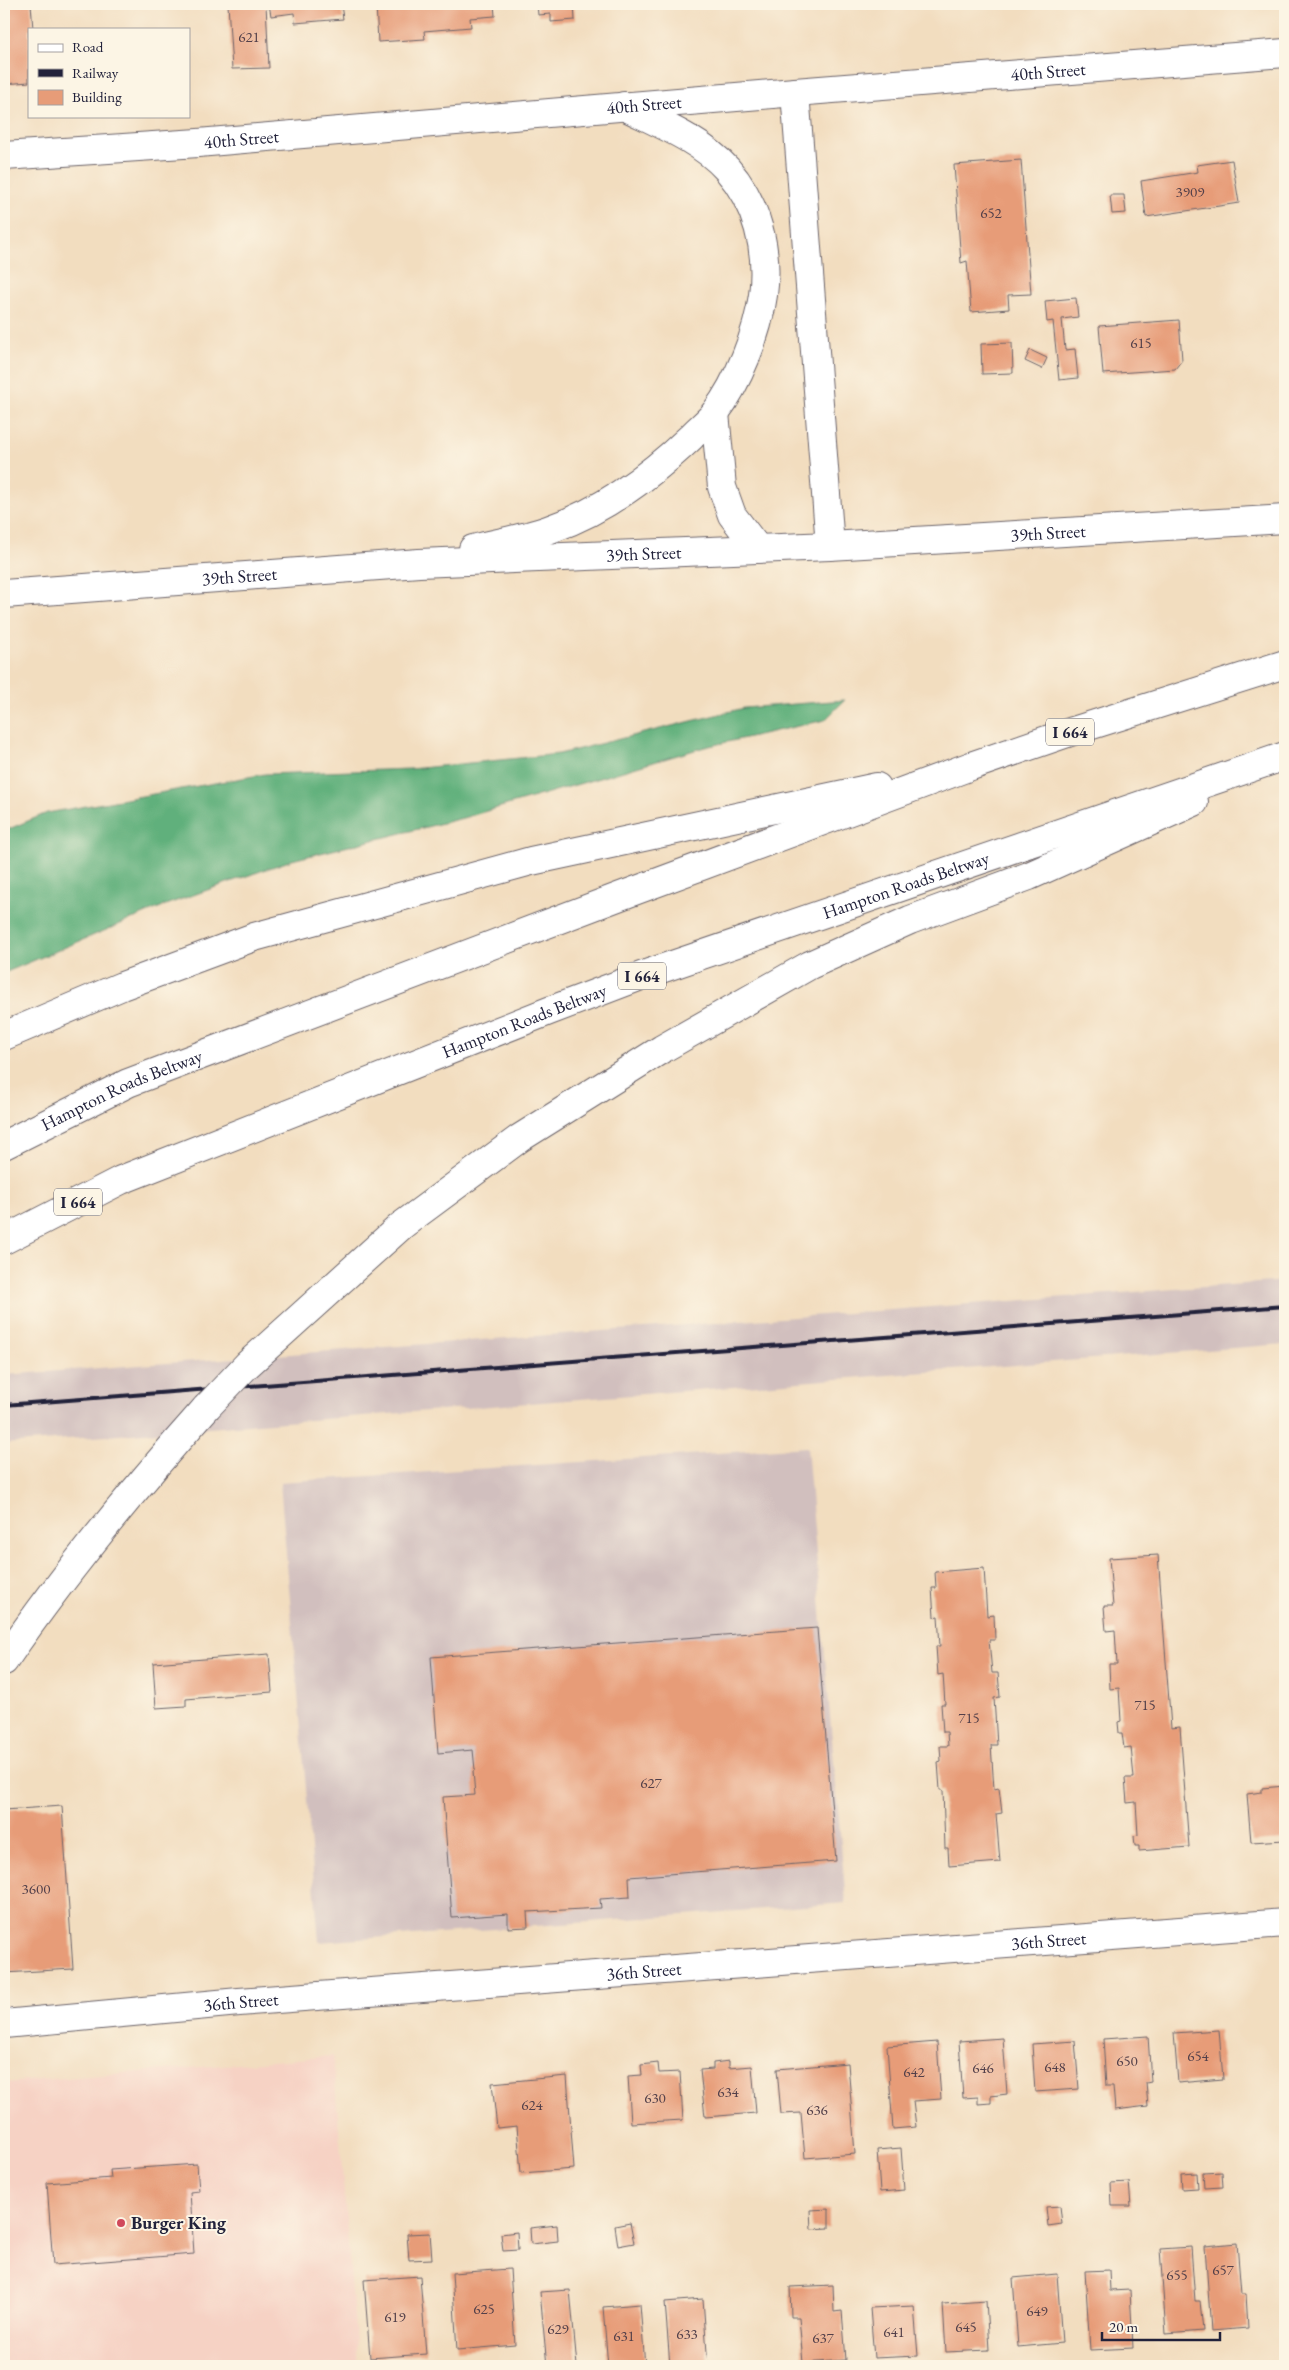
<svg xmlns="http://www.w3.org/2000/svg" width="1289" height="2370" font-family="'EB Garamond',serif">
<style>
.built{fill:#f6d2c4}
.industrial{fill:#d1bfbe}
.forest{fill:#60b07c;stroke:#41695c}
.building{fill:#e79c78}
.lines{fill:none;stroke-linecap:round;stroke-linejoin:round}
.street-casing{stroke:#6b6369;stroke-width:30}
.secondary-casing{stroke:#6b6369;stroke-width:30}
.highway-casing{stroke:#6b6369;stroke-width:30}
.street{stroke:#fff;stroke-width:28}
.secondary{stroke:#fff;stroke-width:28}
.highway{stroke:#fff;stroke-width:28}
.rail{stroke:#22223b;stroke-width:4}
.highway-bridge-casing{stroke:#6b6369;stroke-width:30;stroke-linecap:butt}
.highway-bridge{stroke:#fff;stroke-width:28}
.poi-dot{fill:#d1495b;stroke:#fcf5e5;stroke-width:2}
.labels{text-anchor:middle;stroke-width:4;stroke-linejoin:round;paint-order:stroke}
.number-label{font-size:15px;fill:#53404a}
.shield{fill:#fcf5e5;stroke:#63616e;stroke-width:1}
.shield-label{font-size:16px;font-weight:bold;fill:#22223b}
.street-label{font-size:18px;fill:#22223b;stroke:#fcf5e5}
.poi-label{font-size:18px;font-weight:bold;fill:#22223b;stroke:#fcf5e5;text-anchor:start}
</style>
<rect width="100%" height="100%" fill="#fcf5e5"/>
<filter id="ink" filterUnits="userSpaceOnUse"><feTurbulence type="fractalNoise" baseFrequency=".02" numOctaves="2"/><feDisplacementMap in="SourceGraphic" scale="10" xChannelSelector="R" yChannelSelector="G"/><feConvolveMatrix kernelMatrix="1 2 1 2 8 2 1 2 1" color-interpolation-filters="sRGB"/></filter>
<filter id="wash" filterUnits="userSpaceOnUse"><feTurbulence type="fractalNoise" baseFrequency=".0096" numOctaves="4" result="noise"/><feDisplacementMap in="SourceGraphic" scale="20" xChannelSelector="R" yChannelSelector="G"/><feGaussianBlur stdDeviation="1.12" result="paint"/><feColorMatrix in="noise" values="0 0 0 0 0 0 0 0 0 0 0 0 0 0 0 0 0 1.4 0 .05"/><feComposite in="paint" operator="in"/></filter>
<g filter="url(#wash)">
<rect width="100%" height="100%" fill="#f2ddbf"/>
<polygon class="built" points="333,2056 358,2366 4,2366 4,2083"/>
<g class="industrial">
<polygon points="1285,1281 1285,1344 4,1444 4,1375"/>
<polygon points="807,1447 846,1903 319,1942 280,1482"/>
</g>
<polygon class="forest" points="845,700 825,720 705,747 463,818 292,860 168,904 4,973 4,831 47,813 265,774 410,769 559,754 744,708"/>
<g id="blocks">
<g class="building">
<polygon points="4,4 31,4 33,29 29,29 29,82 4,84"/>
<polygon points="228,4 266,4 269,68 232,69"/>
<polygon points="269,4 341,4 343,19 295,23 294,13 271,16"/>
<polygon points="376,4 494,4 495,16 470,18 471,27 424,31 425,39 378,42"/>
<polygon points="537,4 574,4 575,20 551,22 551,14 538,15"/>
<polygon points="1021,160 1031,294 1008,295 1009,309 971,312 967,261 961,263 954,165"/>
<polygon points="1232,160 1239,203 1146,217 1141,181 1198,172 1197,165"/>
<polygon points="1110,195 1124,195 1126,213 1112,214"/>
<polygon points="1076,298 1078,317 1062,319 1065,350 1075,349 1078,378 1059,380 1053,321 1047,322 1045,301"/>
<polygon points="1179,320 1182,360 1175,369 1103,374 1099,326"/>
<polygon points="1012,343 1013,373 982,374 981,344"/>
<polygon points="1030,350 1047,358 1042,369 1025,361"/>
<polygon points="1158,1555 1171,1728 1180,1727 1189,1847 1139,1851 1139,1846 1135,1846 1134,1836 1138,1835 1136,1802 1127,1803 1125,1778 1134,1778 1131,1747 1124,1748 1122,1733 1119,1733 1118,1722 1121,1721 1119,1688 1110,1689 1109,1664 1117,1664 1115,1630 1106,1631 1104,1606 1113,1606 1109,1558"/>
<polygon points="984,1568 987,1616 994,1615 995,1640 989,1640 992,1673 998,1673 1000,1697 994,1698 997,1745 991,1745 994,1789 999,1788 1002,1813 996,1814 1000,1862 949,1866 948,1848 945,1848 943,1790 940,1790 938,1762 941,1761 940,1746 948,1746 947,1732 943,1732 941,1704 945,1704 943,1674 938,1675 936,1646 940,1646 938,1616 934,1617 932,1588 936,1588 935,1572"/>
<polygon points="817,1628 836,1861 629,1877 630,1897 600,1899 601,1908 527,1912 528,1927 508,1928 508,1914 452,1918 443,1797 475,1795 473,1771 475,1770 473,1750 438,1753 431,1657"/>
<polygon points="269,1654 272,1692 186,1699 186,1706 156,1708 153,1663"/>
<polygon points="1285,1786 1285,1840 1251,1842 1247,1794 1262,1792 1262,1788"/>
<polygon points="62,1806 73,1969 4,1973 4,1810"/>
<polygon points="1219,2030 1223,2079 1178,2083 1174,2033"/>
<polygon points="1148,2036 1151,2082 1146,2083 1148,2106 1115,2110 1113,2086 1106,2086 1103,2039"/>
<polygon points="1003,2038 1007,2094 991,2096 991,2103 978,2104 978,2097 963,2098 959,2041"/>
<polygon points="1075,2041 1079,2089 1035,2092 1032,2044"/>
<polygon points="937,2042 941,2099 913,2101 916,2127 893,2129 887,2046"/>
<polygon points="729,2061 729,2068 752,2066 756,2113 705,2117 700,2070 713,2069 713,2063"/>
<polygon points="658,2063 659,2073 680,2072 683,2120 631,2123 628,2076 642,2075 641,2065"/>
<polygon points="848,2063 855,2154 805,2158 801,2113 781,2114 777,2069"/>
<polygon points="567,2076 574,2169 521,2173 517,2126 497,2128 492,2083"/>
<polygon points="901,2148 904,2190 880,2192 877,2150"/>
<polygon points="197,2164 199,2191 190,2192 194,2254 53,2265 47,2183 111,2178 110,2170"/>
<polygon points="1222,2172 1223,2187 1204,2188 1203,2173"/>
<polygon points="1197,2173 1198,2188 1182,2189 1181,2174"/>
<polygon points="1129,2182 1131,2206 1112,2206 1111,2183"/>
<polygon points="1060,2206 1062,2224 1048,2226 1046,2207"/>
<polygon points="829,2209 829,2228 811,2229 810,2210"/>
<polygon points="630,2223 634,2243 618,2246 615,2226"/>
<polygon points="557,2225 558,2241 531,2244 530,2228"/>
<polygon points="517,2232 518,2250 503,2251 501,2234"/>
<polygon points="430,2233 432,2259 409,2260 407,2234"/>
<polygon points="1237,2243 1241,2294 1246,2294 1248,2328 1211,2331 1205,2246"/>
<polygon points="1191,2247 1195,2301 1200,2301 1203,2331 1166,2334 1160,2249"/>
<polygon points="510,2269 515,2345 457,2350 452,2273"/>
<polygon points="1109,2270 1110,2291 1130,2290 1133,2348 1090,2350 1085,2271"/>
<polygon points="1057,2274 1062,2343 1018,2347 1013,2278"/>
<polygon points="420,2276 426,2354 370,2358 364,2280"/>
<polygon points="833,2285 834,2312 842,2311 846,2360 803,2363 799,2317 791,2317 790,2287"/>
<polygon points="570,2290 577,2366 547,2366 540,2292"/>
<polygon points="703,2299 708,2366 670,2366 665,2302"/>
<polygon points="986,2301 989,2350 946,2352 943,2304"/>
<polygon points="640,2304 645,2366 608,2366 603,2307"/>
<polygon points="914,2306 918,2356 874,2358 870,2308"/>
</g>
</g>
</g>
<g filter="url(#ink)">
<use href="#blocks" fill-opacity="0" stroke="#6b6369" stroke-width="1"/>
<g class="lines">
<defs>
<g id="street">
<path id="s1" d="M795,92L1285,53"/>
</g>
<g id="secondary">
<path id="s2" d="M4,156L198,143L795,92L830,546"/>
<polyline points="715,413 722,487 732,515 758,549"/>
<path d="M473,549C499,542 528,538 553,528C605,510 652,474 691,437C698,429 708,422 715,413C738,383 758,333 763,295C769,250 757,203 727,169C701,140 658,123 624,106"/>
<path id="s3" d="M4,594L419,563L830,546L1285,519"/>
<path id="s4" d="M4,2024L239,2002L1285,1923"/>
</g>
<g id="highway">
<polyline points="4,1036 122,986 254,937 531,861 877,787"/>
<path id="s5" d="M4,1145L128,1083L618,897L971,766L1073,731L1285,664"/>
<polyline points="401,1226 520,1138 662,1049 810,965 910,920 1029,876 1194,802"/>
<path id="s6" d="M4,1240L121,1180L549,1011L649,973L1285,756"/>
<path d="M4,1661C65,1572 134,1489 206,1408"/>
</g>
</defs>
<use href="#street" class="street-casing"/>
<use href="#secondary" class="secondary-casing"/>
<use href="#highway" class="highway-casing"/>
<use href="#street" class="street"/>
<use href="#secondary" class="secondary"/>
<use href="#highway" class="highway"/>
<polyline class="rail" points="4,1405 1285,1306"/>
<defs>
<polyline id="highway-bridge" points="206,1408 247,1365 401,1226"/>
</defs>
<use href="#highway-bridge" class="highway-bridge-casing"/>
<use href="#highway-bridge" class="highway-bridge"/>
</g>
</g>
<circle class="poi-dot" cx="121" cy="2223" r="5"/>
<g class="labels">
<g class="number-label">
<text x="249" y="42">621</text>
<text x="1190" y="197">3909</text>
<text x="991" y="218">652</text>
<text x="1141" y="348">615</text>
<text x="1145" y="1710">715</text>
<text x="969" y="1723">715</text>
<text x="651" y="1788">627</text>
<text x="36" y="1894">3600</text>
<text x="1198" y="2061">654</text>
<text x="1127" y="2066">650</text>
<text x="1055" y="2072">648</text>
<text x="983" y="2073">646</text>
<text x="914" y="2077">642</text>
<text x="728" y="2097">634</text>
<text x="655" y="2103">630</text>
<text x="532" y="2110">624</text>
<text x="817" y="2115">636</text>
<text x="1223" y="2275">657</text>
<text x="1177" y="2280">655</text>
<text x="484" y="2314">625</text>
<text x="1037" y="2316">649</text>
<text x="395" y="2322">619</text>
<text x="966" y="2332">645</text>
<text x="558" y="2334">629</text>
<text x="894" y="2337">641</text>
<text x="687" y="2339">633</text>
<text x="624" y="2341">631</text>
<text x="823" y="2343">637</text>
</g>
<g class="shield">
<rect x="1046" y="718.5" width="48" height="27" rx="4"/>
<rect x="618" y="962.5" width="48" height="27" rx="4"/>
<rect x="54" y="1188.5" width="48" height="27" rx="4"/>
</g>
<g class="shield-label">
<text x="1070" y="738">I 664</text>
<text x="642" y="982">I 664</text>
<text x="78" y="1208">I 664</text>
</g>
<g class="street-label">
<text dy="6" stroke="none"><textPath href="#s1" startOffset="254">40th Street</textPath></text>
<text dy="6" stroke="none"><textPath href="#s2" startOffset="642">40th Street</textPath></text>
<text dy="6" stroke="none"><textPath href="#s2" startOffset="238">40th Street</textPath></text>
<text dy="6" stroke="none"><textPath href="#s3" startOffset="1046">39th Street</textPath></text>
<text dy="6" stroke="none"><textPath href="#s3" startOffset="641">39th Street</textPath></text>
<text dy="6" stroke="none"><textPath href="#s3" startOffset="236">39th Street</textPath></text>
<text dy="6" stroke="none"><textPath href="#s6" startOffset="970">Hampton Roads Beltway</textPath></text>
<text dy="6" stroke="none"><textPath href="#s6" startOffset="565">Hampton Roads Beltway</textPath></text>
<text dy="6" stroke="none"><textPath href="#s5" startOffset="130">Hampton Roads Beltway</textPath></text>
<text dy="6" stroke="none"><textPath href="#s4" startOffset="1048">36th Street</textPath></text>
<text dy="6" stroke="none"><textPath href="#s4" startOffset="642">36th Street</textPath></text>
<text dy="6" stroke="none"><textPath href="#s4" startOffset="238">36th Street</textPath></text>
</g>
<g class="poi-label">
<text x="131" y="2229">Burger King</text>
</g>
</g>
<rect width="1289" height="2370" fill="none" stroke="#fcf5e5" stroke-width="20"/>
<rect x="28" y="28" width="162" height="90" fill="#fcf5e5" stroke="#a5a1a1"/>
<rect x="38" y="44" width="25" height="8" fill="#ffffff" stroke="#a5a1a1"/>
<text x="72" y="52" font-size="15" fill="#22223b">Road</text>
<rect x="38" y="69" width="25" height="8" fill="#22223b" stroke="#a5a1a1"/>
<text x="72" y="78" font-size="15" fill="#22223b">Railway</text>
<rect x="38" y="90" width="25" height="15" fill="#e79c78" stroke="#a5a1a1"/>
<text x="72" y="102" font-size="15" fill="#22223b">Building</text>
<path d="M1102 2332v8h118v-8" fill="none" stroke="#22223b" stroke-width="2.5"/>
<text x="1109" y="2332" font-size="15" fill="#22223b" stroke="#fcf5e5" stroke-width="4" paint-order="stroke">20 m</text>
</svg>
